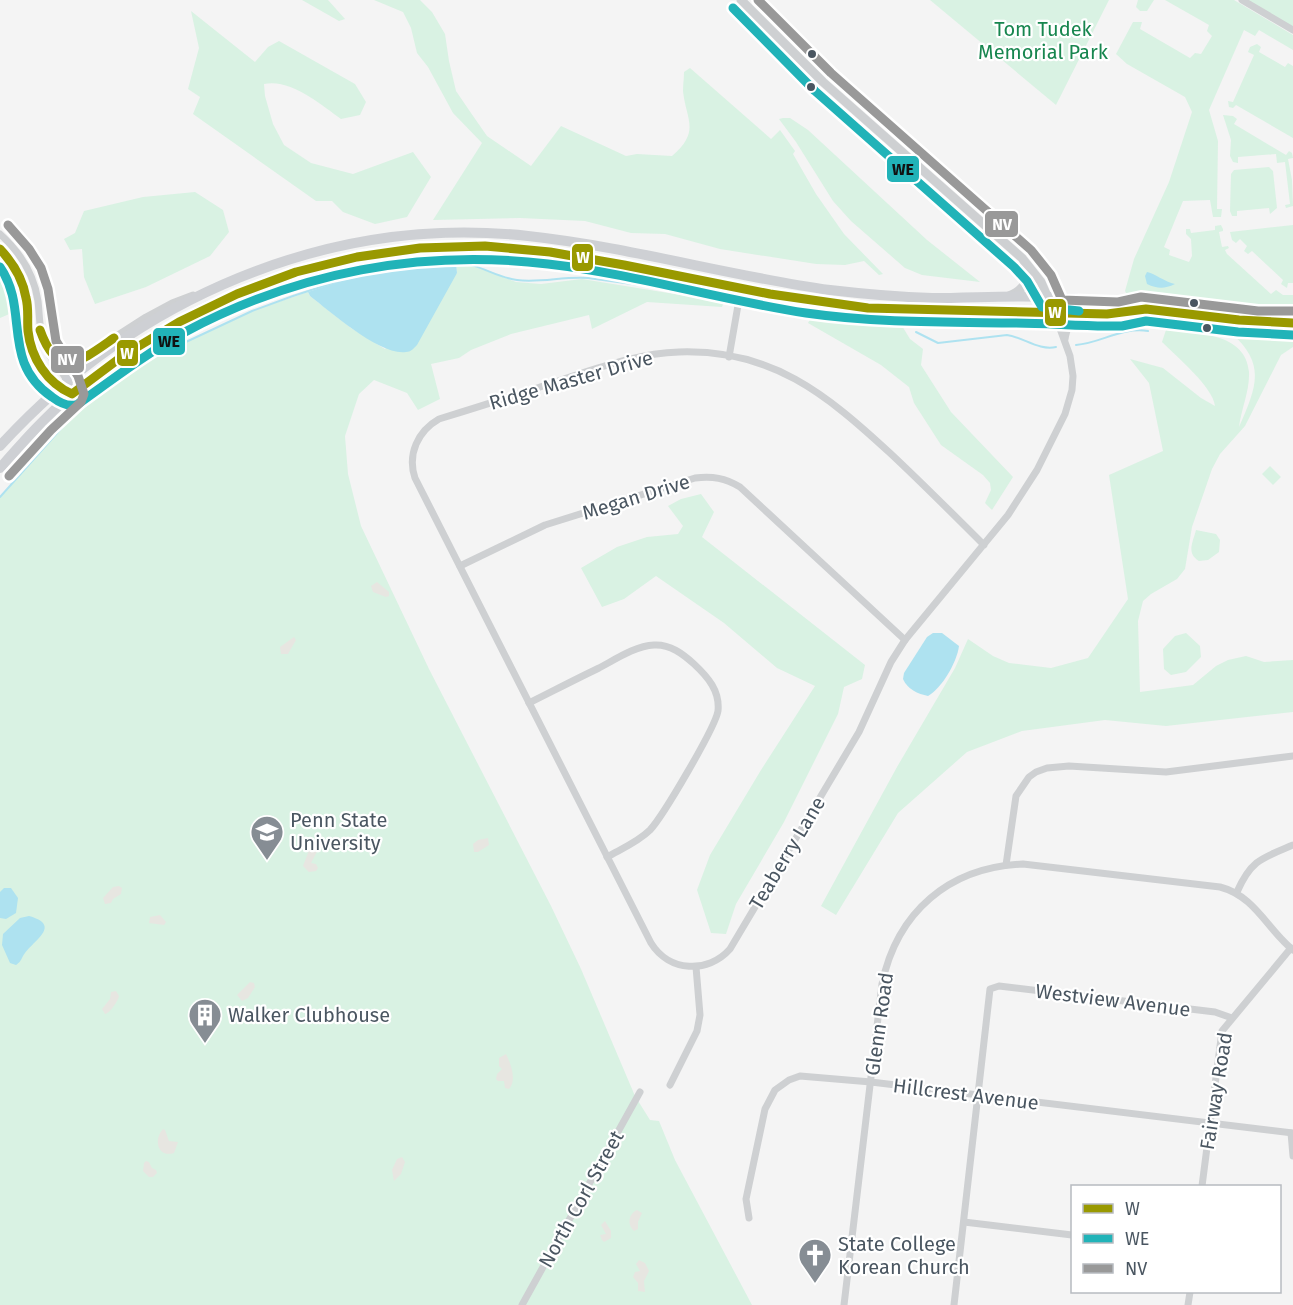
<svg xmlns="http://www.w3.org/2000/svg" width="1293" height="1305" font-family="'Fira Sans',sans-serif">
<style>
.green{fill:#d9f2e3}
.sand{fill:#e7e6e1}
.water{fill:#aee2f0}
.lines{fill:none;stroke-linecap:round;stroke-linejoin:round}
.stream{stroke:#aee2f0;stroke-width:2}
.minor{stroke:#ced0d2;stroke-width:7}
.tertiary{stroke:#ced0d2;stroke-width:9}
.secondary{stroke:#ced0d4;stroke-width:10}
.bus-1-casing{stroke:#fff;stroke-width:14}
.bus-2-casing{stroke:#fff;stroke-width:14}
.bus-3-casing{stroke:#fff;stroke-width:14}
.bus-1{stroke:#990;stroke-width:9}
.bus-2{stroke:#21b3b8;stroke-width:9}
.bus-3{stroke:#999;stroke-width:9}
.bus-dot{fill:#4a5661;stroke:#fff;stroke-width:2}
.labels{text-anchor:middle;stroke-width:4.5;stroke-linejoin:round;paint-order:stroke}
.park-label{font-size:20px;fill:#17864f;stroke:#fff}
.street-label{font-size:20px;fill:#4a5661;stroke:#fff}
.poi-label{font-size:20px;fill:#4a5661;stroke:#fff;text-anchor:start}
.line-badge{stroke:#fff;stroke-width:2}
.badge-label{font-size:16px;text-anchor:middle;font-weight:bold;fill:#fff}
.pale-badge-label{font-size:16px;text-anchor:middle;font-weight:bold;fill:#111}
</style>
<rect width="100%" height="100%" fill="#f4f4f4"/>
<g class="green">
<polygon points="302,0 328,0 345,19 339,21"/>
<path d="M374,0H420L432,12L445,34L449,61L456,91L471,113L487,136L531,166L561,126L626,156L637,154L672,156C701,131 686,120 683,91C683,85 684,78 684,72L690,68L771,139L780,130L795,151L793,154L816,194L844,234L883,274L879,275L864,261L845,265L816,264L720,249L665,234L631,233L585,221L520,218L433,220L482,143L453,113L428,67L417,53L411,28L403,12Z"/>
<polygon points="930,0 1109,0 1056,105"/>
<polygon points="1138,0 1154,0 1147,11 1140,11 1136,7"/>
<polygon points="1165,0 1234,0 1293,35 1293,50 1259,30 1255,36 1244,30 1209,110 1218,141 1217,209 1222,209 1221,217 1213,217 1210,200 1183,201 1164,247 1170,250 1169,255 1189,262 1192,256 1191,239 1186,234 1186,229 1190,229 1191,233 1215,230 1215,226 1221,225 1223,229 1223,231 1219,232 1222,247 1228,246 1229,248 1225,250 1227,254 1271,294 1276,290 1283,295 1293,295 1293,314 1283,315 1138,300 1128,297 1125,291 1134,259 1169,182 1192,112 1185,97 1127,64 1116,54 1133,22 1142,22 1140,29 1190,58 1195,53 1201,54 1212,36 1207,31 1209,25"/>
<polygon points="1242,0 1293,0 1293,30"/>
<path d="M191,11L255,62L268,47L279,41L355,84L366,102L360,115L341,119C322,105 290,78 264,84L265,96L273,124L284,145L311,163L353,174L413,152L431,177L407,217L375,224L343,212L332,201H316L193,114L200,97L188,89L199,48Z"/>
<polygon points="1257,44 1261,47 1259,52 1285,67 1288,63 1293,66 1293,138 1236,105 1233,108 1229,107 1228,101 1233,102 1254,55 1248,52 1250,47"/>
<polygon points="1223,115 1233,116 1237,119 1234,124 1286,155 1289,151 1292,153 1293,158 1288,159 1292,180 1293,206 1286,208 1285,205 1290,204 1285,162 1277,163 1276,154 1238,157 1238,163 1233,162 1230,156 1231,140"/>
<polygon points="783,118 790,118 808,130 927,240 980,282 922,275 905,268 851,221 833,201 796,142 779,119"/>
<polygon points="1269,167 1273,171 1277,208 1270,214 1269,208 1237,211 1237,216 1232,216 1230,211 1231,174 1234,170"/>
<polygon points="195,192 223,210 229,232 210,256 146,287 95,304 84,277 82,249 70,250 64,239 75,233 84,211 143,197"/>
<polygon points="1293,225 1293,283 1288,283 1287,288 1281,284 1283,280 1252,251 1248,254 1244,251 1247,246 1240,239 1236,243 1232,240 1230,232"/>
<polygon points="456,264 477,267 516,282 541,284 582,279 724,302 722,307 647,302 592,329 589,315 511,334 471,350 459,358 431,364 440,399 418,410 407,393 374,380 359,394 345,436 348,474 361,526 429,669 551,906 581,969 635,1096 650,1120 659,1121 675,1160 752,1305 0,1305 0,497 74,414 100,389 139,364 252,311 308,292 310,296 351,328 385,349 457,273"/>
<polygon points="0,269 6,277 14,312 0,318"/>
<polygon points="814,312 899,321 910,339 923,349 921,365 951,412 1013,477 992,510 985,503 991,490 990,483 983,475 941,445 914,403 909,387 881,365 808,323"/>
<path d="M1166,330C1195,333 1246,332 1249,372C1250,390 1241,410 1239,427C1256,388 1267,364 1231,333L1293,337V347L1281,355L1245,426L1220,454L1212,469L1192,527L1185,569L1177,579L1151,594L1143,601L1138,621L1140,692L1193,685L1216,666L1228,660L1246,656L1264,662L1293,660V712L1166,726L1105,720L1022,731L967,752L898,813L836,915L821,906L897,767L955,668L968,639L993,656L1009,663L1051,668L1088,658L1128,599L1109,475L1163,451L1149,383L1130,359L1163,368L1201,398L1215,406C1213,387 1176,356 1162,342Z"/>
<polygon points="1270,466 1281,477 1273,485 1262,474"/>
<polygon points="701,494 714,512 702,537 865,665 862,679 844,687 838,714 784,822 736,904 726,934 711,933 697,890 710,855 761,770 815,686 777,668 724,623 656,576 624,599 602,607 581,568 617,547 647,537 678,534 683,526 668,506 681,499"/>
<path d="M1196,530L1216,534L1220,540L1219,552L1208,560L1199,561C1186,553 1193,542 1196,530Z"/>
<polygon points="1186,633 1200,646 1201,657 1186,672 1171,675 1164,669 1163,649 1175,636"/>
</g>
<g class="sand">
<polygon points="377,582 389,592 389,596 386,597 373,592 371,586"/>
<polygon points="294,637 296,640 288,654 281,654 280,647"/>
<polygon points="488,838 489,845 478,852 474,852 473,844 478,840"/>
<polygon points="313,844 318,843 319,848 311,863 316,864 318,868 316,871 309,872 303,866 311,845"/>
<polygon points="119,886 122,888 121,894 113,899 111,903 105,904 103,898 113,887"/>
<polygon points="160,915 166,922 164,925 149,923 150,917"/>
<polygon points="250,982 254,983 255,987 248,998 242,1001 237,995"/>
<path d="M116,991L119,996C118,1001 110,1013 105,1014L102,1009L110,999L111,992Z"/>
<path d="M506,1054C511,1064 517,1080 509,1089L505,1088L504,1081H498L496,1079L497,1074L502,1069L499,1066V1058Z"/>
<path d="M163,1129L165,1130L169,1141L178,1142L174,1153C158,1158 153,1140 163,1129Z"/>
<polygon points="402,1157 405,1162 401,1174 394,1181 392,1170 397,1159"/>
<polygon points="146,1161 149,1162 152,1168 156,1170 157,1173 153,1177 149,1177 143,1171 144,1163"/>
<path d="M637,1210L642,1213L638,1222V1229L634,1231C627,1225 628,1214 637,1210Z"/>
<polygon points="605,1221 611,1231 611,1238 604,1242 602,1240 600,1235 606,1234 601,1225"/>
<polygon points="639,1260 645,1263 649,1271 644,1281 645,1292 638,1291 638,1283 633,1277 635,1272 640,1271 636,1264"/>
</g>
<g class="water">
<path d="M456,262L457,273L417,345C413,349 411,352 406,352C380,356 331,312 310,296L308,292L344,280L422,263Z"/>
<path d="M1147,272C1154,273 1165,282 1175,284C1164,289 1158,289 1147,284L1145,276Z"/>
<path d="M933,633H942L959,646C957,662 942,688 928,696C918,694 907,689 903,679L904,673L927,637Z"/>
<polygon points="4,888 11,888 18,898 16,913 6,919 0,918 0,892"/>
<path d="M29,916C61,925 36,939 25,953C21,958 22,961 16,965L10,963L2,945L3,934L20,918Z"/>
</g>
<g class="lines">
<g class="stream">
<path d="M454,262C481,264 494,277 517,280C541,283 564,276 588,278L669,289L727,301"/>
<polyline points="389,270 422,263 446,262"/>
<path d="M916,332L938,343L1007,335C1023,337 1039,351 1056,347"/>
<path d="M1076,345C1102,343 1120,327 1148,331"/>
<polyline points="0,497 74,414 100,389 139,364 252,311 293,296 345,279"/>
</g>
<g class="minor">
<polyline points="1242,0 1293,30"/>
<path d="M0,234C20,252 34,274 38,301C40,318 39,335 47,351C55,366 69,377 72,394"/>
<path d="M0,249C13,262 23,279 26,297C28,308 28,319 28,330C29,352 43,378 61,390"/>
<path d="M1065,339C1067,328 1070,320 1081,315"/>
<polyline points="47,350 60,361 76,362 146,317 172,303 193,295"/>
<polyline points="729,357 741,288"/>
<path d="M984,545C953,514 922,483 890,453C826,394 772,349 679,352C640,353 601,367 564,379C523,393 481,406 439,419C418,431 407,454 415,478L651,943C669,972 708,974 730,949L859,732L891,662L905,640L1008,515L1037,470L1065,414L1072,390L1073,376L1070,356L1054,312"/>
<path d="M460,566L545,525L695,478C713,476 725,478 740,487L905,640"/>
<path d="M529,703C553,691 576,679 599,668C616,659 635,646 654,645C670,644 683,654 694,664C708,677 720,691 718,711C715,728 663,816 650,830C638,842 621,849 607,857"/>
<polyline points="1006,865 1016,796 1029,777 1036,772 1047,768 1069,766 1166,772 1293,756"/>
<path d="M1237,892C1251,860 1262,858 1293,845"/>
<polyline points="670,1085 697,1031 700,1015 696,967"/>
<polyline points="1291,1133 1293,1156"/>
<polyline points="1202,1186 1222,1031 1291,948"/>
<polyline points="749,1218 746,1199 765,1109 775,1090 789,1080 800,1076 871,1082 1293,1133"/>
<polyline points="964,1222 1072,1235"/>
<polyline points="522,1305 640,1092"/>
<path d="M844,1305L882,984C897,912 949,867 1023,864L1220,887C1255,896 1267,929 1293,950"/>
<polyline points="954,1305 990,989 999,986 1215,1012 1232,1018"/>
<polyline points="1188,1305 1190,1292"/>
</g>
<g class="tertiary">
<polyline points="741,0 823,82 1022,258 1041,282 1054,312"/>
<path d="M1009,296C1024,290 1031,279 1024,263"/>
</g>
<g class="secondary">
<path d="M0,446C134,299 328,214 528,236C630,247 729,276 830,290C864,294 898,297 932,298C972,298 1012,295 1052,297C1078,299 1104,301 1130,303L1141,309"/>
<path d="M0,468C23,442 45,417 72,394C202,283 381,228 551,252C648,266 744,293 841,305C903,313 965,311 1027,311C1056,311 1086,315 1116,314C1125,314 1134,310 1143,310C1158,309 1175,313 1190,315C1225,319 1258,323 1293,323"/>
</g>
<defs>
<g id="bus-1">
<path d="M0,249C13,263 23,279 26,298C29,309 27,320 28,331C31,358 47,383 72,394L124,355L179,322L237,294L296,272L357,257L420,248L485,246L550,252L624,265L770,294L868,308L1107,314L1146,309L1239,320L1293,323"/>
<path d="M40,330C58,381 81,361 114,338"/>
</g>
<g id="bus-2">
<polyline points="733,8 815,91 1014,267 1027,281 1042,307 1079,311"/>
<path d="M0,267C30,310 0,361 52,397C60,403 69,408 78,404C113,379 147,353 185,332C297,272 422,249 548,264C635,274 720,300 806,313C876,323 945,322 1015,323C1046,323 1076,326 1106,326H1122L1146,321L1238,332L1293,335"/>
</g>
<g id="bus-3">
<polyline points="758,0 831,73 1031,250 1051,275 1062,300 1118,302 1141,297 1258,311 1293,311"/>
<polyline points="8,225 29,249 41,268 48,289 56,341 78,376 84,394 81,402 51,430 9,476"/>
</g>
</defs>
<use href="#bus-1" class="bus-1-casing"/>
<use href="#bus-2" class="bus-2-casing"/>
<use href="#bus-3" class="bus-3-casing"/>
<use href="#bus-1" class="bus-1"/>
<use href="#bus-2" class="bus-2"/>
<use href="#bus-3" class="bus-3"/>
</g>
<defs>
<symbol id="university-pin" viewBox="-11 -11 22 30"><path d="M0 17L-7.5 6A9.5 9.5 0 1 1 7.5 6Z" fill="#868d94" stroke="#fff"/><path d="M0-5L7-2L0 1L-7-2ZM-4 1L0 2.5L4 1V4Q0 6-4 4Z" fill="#fff"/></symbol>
<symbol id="building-pin" viewBox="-11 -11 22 30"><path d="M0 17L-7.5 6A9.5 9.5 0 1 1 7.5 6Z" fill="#868d94" stroke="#fff"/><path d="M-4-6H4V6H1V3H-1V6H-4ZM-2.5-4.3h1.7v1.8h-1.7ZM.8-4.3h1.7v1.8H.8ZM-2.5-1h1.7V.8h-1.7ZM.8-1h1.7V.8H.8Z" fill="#fff"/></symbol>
<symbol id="church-pin" viewBox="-11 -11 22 30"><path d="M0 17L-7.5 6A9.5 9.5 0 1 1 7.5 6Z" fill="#868d94" stroke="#fff"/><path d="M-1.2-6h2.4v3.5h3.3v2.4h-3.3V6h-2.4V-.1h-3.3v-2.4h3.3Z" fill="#fff"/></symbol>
</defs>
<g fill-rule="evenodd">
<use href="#university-pin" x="248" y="813" width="38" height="52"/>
<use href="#building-pin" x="186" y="996" width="38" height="52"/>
<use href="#church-pin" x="796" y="1236" width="38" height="52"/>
</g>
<g class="bus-dot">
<circle cx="812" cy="54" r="5"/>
<circle cx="811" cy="87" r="5"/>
<circle cx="1194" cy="303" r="5"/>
<circle cx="1207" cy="328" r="5"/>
</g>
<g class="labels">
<g class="park-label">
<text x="1043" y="36">Tom Tudek<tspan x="1043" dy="23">Memorial Park</tspan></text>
</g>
<g class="street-label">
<text transform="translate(571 380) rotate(-16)" y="7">Ridge Master Drive</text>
<text transform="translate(636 497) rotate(-17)" y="7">Megan Drive</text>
<text transform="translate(787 853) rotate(-59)" y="7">Teaberry Lane</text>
<text transform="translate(1113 1000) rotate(7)" y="7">Westview Avenue</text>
<text transform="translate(879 1024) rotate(-82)" y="7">Glenn Road</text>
<text transform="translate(1216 1091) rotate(-81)" y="7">Fairway Road</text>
<text transform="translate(966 1094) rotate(7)" y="7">Hillcrest Avenue</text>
<text transform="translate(581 1199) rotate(-61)" y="7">North Corl Street</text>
</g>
<g class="poi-label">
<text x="290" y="827">Penn State<tspan x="290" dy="23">University</tspan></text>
<text x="228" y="1022">Walker Clubhouse</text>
<text x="838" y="1251">State College<tspan x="838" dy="23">Korean Church</tspan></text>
</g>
</g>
<g class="line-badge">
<rect x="886" y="155" width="34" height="28" rx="6" fill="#21b3b8"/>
<rect x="984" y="210" width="35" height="28" rx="6" fill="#999"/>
<rect x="571" y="243" width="23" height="29" rx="6" fill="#990"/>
<rect x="1044" y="298" width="23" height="29" rx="6" fill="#990"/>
<rect x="152" y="327" width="34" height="29" rx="6" fill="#21b3b8"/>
<rect x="116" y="339" width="23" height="28" rx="6" fill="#990"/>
<rect x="50" y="345" width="35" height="29" rx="6" fill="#999"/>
</g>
<g class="badge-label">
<text x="1002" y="230">NV</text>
<text x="583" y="263">W</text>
<text x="1055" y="318">W</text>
<text x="127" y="359">W</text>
<text x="67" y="365">NV</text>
</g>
<g class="pale-badge-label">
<text x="903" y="175">WE</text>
<text x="169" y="347">WE</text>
</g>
<rect x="1071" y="1185" width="210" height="108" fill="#ffffff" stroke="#b7bbc0" stroke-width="1.5"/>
<rect x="1083" y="1204" width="30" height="9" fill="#999900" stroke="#b7bbc0" stroke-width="1.5"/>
<text x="1125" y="1215" font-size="18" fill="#4a5661">W</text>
<rect x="1083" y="1234" width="30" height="9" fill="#21b3b8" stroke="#b7bbc0" stroke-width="1.5"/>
<text x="1125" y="1245" font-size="18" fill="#4a5661">WE</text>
<rect x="1083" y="1264" width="30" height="9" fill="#999999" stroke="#b7bbc0" stroke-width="1.5"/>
<text x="1125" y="1275" font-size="18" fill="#4a5661">NV</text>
</svg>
